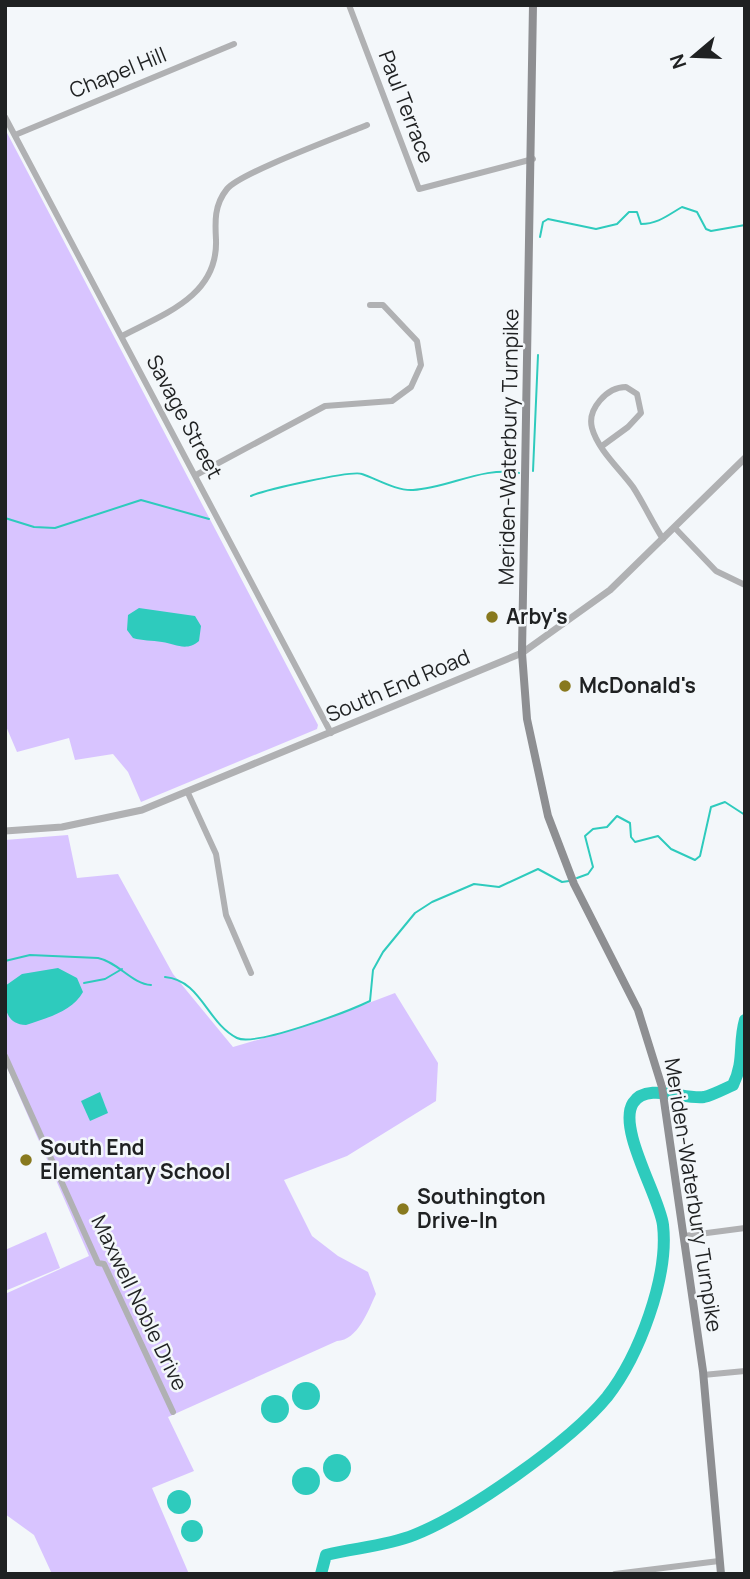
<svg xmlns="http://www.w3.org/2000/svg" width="750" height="1579" font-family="Manrope,sans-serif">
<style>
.green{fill:#d8c4ff}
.water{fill:#2ecbbd}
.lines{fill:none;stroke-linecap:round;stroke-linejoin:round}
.stream{stroke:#2ecbbd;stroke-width:2}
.river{stroke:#2ecbbd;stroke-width:12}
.minor{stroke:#b0b1b3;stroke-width:6}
.tertiary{stroke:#b0b1b3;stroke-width:7}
.secondary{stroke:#8e8f92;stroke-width:8}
.poi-dot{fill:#88791e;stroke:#f3f7fa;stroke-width:2.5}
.labels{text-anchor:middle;stroke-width:5;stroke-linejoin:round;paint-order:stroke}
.street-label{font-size:21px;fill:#1f2122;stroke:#f3f7fa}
.poi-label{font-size:21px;font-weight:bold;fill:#1f2122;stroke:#f3f7fa;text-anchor:start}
</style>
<rect width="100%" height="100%" fill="#f3f7fa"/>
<g class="green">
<polygon points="5,129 318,725 317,729 141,802 128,772 113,754 75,760 69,738 17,752 5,724"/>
<path d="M68,835L77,878L118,874L173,974L233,1047L316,1023L395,993L438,1063L436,1101L347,1156L284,1180L312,1236L338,1256L368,1272L376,1294C368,1311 358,1340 337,1341L168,1417L194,1471L152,1488L189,1574H52L34,1535L5,1514V1294L89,1256L5,1063V840Z"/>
<polygon points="46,1232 60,1268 5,1291 5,1250"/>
</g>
<g class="water">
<path d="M139,608L195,616L201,626L199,641C186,652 176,644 162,642C152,640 142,641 133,638L127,630L128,615Z"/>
<path d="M58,968L77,978L83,992C72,1012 46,1018 26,1025C3,1024 5,1004 5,986L22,974Z"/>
<polygon points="100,1092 108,1113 90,1121 81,1101"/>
<circle cx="306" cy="1396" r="14"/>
<circle cx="275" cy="1409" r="14"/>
<circle cx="337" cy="1468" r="14"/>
<circle cx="306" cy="1481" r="14"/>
<circle cx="179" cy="1502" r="12"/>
<circle cx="192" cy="1531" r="11"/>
</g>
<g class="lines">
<g class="stream">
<path d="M540,237L543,222L548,219L596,229L617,224L629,212H637L641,224C658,224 668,215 682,207L697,212L706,229L711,231L745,225"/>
<polyline points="533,471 538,355"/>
<path d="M251,496C264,490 352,470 362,474C377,479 396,491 413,490C449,488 483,466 519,473"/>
<polyline points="5,518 34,527 55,528 141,500 209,519"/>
<polyline points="745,785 745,797"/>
<polyline points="577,878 588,874 593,867 585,836 593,829 607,827 617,816 630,823 631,837 635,842 658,836 671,849 695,860 700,856 711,807 725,802 745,815"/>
<path d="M5,961L30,955L98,958C118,962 132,984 151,985"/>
<path d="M165,977C201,980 207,1023 237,1038C255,1047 349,1011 370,1001L373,970L383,952L415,913L432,902L474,884L499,887L538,869L562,882L569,881"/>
<polyline points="84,983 105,979 122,969"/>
</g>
<path class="river" d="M321,1574L326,1555C354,1548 387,1546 414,1535C467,1514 570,1442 607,1397C639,1356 669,1277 663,1225C660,1198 617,1128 633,1103C646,1082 685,1100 704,1097C713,1095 724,1089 733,1085C745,1061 738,1044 745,1020"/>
<g class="minor">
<polyline points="349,5 419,189 533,159"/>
<polyline points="5,117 331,733"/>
<polyline points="15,135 234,44"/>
<path d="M122,336C164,314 218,296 216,240C215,222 214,205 227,189C240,173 341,136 367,125"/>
<path d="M602,446L628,427L641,413L637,394L626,387C607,387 587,409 592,428C598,450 620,469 633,487C644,504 652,522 663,539"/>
<polyline points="196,475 325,406 392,401 411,387 421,365 417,341 383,305 370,305"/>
<polyline points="675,528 716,571 745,585"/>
<polyline points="188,793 216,854 226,915 251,973"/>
<polyline points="5,1056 98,1263 104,1264 173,1412"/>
<polyline points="684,1236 745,1228"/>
<polyline points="703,1375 745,1371"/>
<polyline points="615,1574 719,1561"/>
</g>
<polyline class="tertiary" points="5,831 62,827 142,810 522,653 610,590 745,458"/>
<polyline class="secondary" points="533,5 522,653 527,719 548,816 574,884 638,1010 662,1087 703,1371 721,1574"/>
</g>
<g class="poi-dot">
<circle cx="492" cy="617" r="7"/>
<circle cx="565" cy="686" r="7"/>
<circle cx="26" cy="1160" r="7"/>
<circle cx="403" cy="1209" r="7"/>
</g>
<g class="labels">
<g class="street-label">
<text transform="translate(118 73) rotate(-22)" y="7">Chapel Hill</text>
<text transform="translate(406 107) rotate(69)" y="7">Paul Terrace</text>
<text transform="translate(184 417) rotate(62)" y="7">Savage Street</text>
<text transform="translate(509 447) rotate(-89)" y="7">Meriden-Waterbury Turnpike</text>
<text transform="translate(398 686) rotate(-23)" y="7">South End Road</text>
<text transform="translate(693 1195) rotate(81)" y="7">Meriden-Waterbury Turnpike</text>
<text transform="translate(139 1303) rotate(64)" y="7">Maxwell Noble Drive</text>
</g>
<g class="poi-label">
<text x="506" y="624">Arby's</text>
<text x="579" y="693">McDonald's</text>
<text x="40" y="1155">South End<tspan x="40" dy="24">Elementary School</tspan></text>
<text x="417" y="1204">Southington<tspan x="417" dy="24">Drive-In</tspan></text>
</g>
</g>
<rect width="750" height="1579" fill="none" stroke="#1f2122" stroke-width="14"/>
<g transform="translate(694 56) rotate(251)" stroke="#f3f7fa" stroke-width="5" paint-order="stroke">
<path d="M0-5L12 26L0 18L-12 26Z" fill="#1f2122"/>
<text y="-10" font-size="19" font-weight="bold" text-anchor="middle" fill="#1f2122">N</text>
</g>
</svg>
